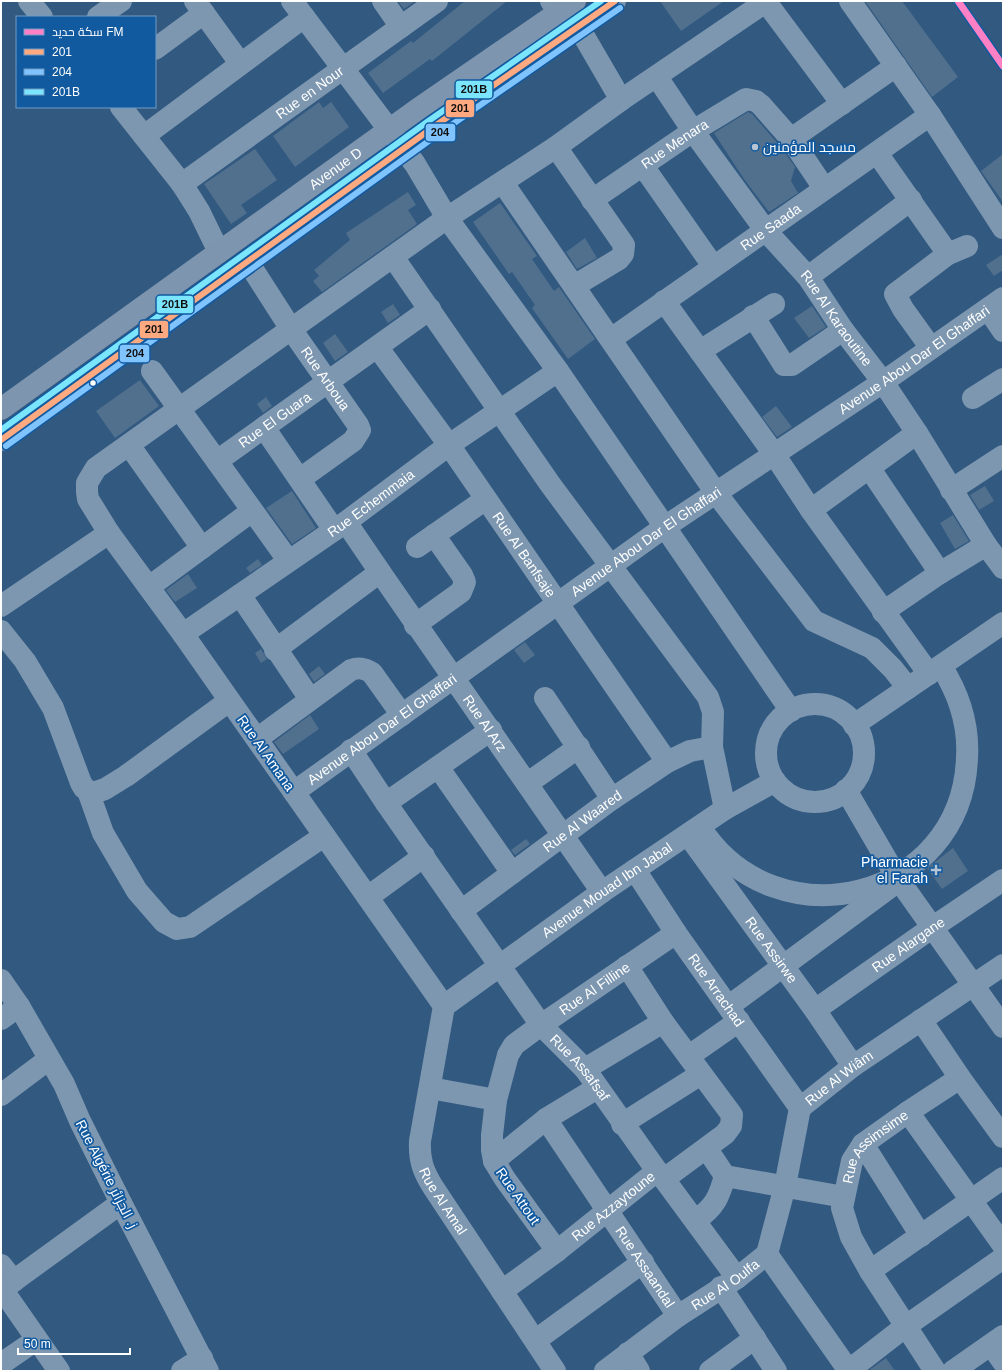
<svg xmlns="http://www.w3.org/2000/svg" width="1004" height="1372" font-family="Helvetica,Cairo,sans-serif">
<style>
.building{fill:#50708e}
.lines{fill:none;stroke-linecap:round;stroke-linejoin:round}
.minor{stroke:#7d97b0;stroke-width:22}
.major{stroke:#7d95af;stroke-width:22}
.bus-1-casing{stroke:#125aa0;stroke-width:9}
.bus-2-casing{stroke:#125aa0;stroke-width:9}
.bus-3-casing{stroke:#125aa0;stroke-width:9}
.bus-1{stroke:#ffa980;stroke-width:6}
.bus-2{stroke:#80c4ff;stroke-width:6}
.bus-3{stroke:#7ae5fd;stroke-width:6}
.rail-1-casing{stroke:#125aa0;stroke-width:10}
.rail-1{stroke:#ff80c5;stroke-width:7}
.poi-dot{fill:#b7c5d3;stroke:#125aa0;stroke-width:1.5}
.bus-dot{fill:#fff;stroke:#125aa0;stroke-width:1.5}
.labels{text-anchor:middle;stroke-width:3.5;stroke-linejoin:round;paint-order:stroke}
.street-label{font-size:14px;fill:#fff;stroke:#125aa0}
.poi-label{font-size:14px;fill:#fff;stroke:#125aa0;text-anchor:start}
.line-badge{stroke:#125aa0;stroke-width:1.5}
.pale-badge-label{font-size:11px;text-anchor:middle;font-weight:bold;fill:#111}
</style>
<rect width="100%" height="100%" fill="#325980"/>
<g class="building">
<polygon points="398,1 413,1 414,2 404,9"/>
<polygon points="465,1 507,1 432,61 430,59 383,93 368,73 411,41 413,43"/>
<polygon points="660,1 724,1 681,31"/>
<polygon points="865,1 902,1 958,77 932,97"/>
<polygon points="319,102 323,108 331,102 349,127 295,167 273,136"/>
<polygon points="748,112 752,114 781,147 795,167 791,181 798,193 769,212 744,179 714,133"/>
<polygon points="255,149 277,180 241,205 247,213 231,224 204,184"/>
<polygon points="1003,154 1003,202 981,171"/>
<polygon points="408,192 416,205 408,210 417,224 322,292 313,281 319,276 314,270 350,240 346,233"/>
<polygon points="500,203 537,256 532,259 554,291 559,287 595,339 568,359 532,308 535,305 512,272 509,274 473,222"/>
<polygon points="585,238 597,258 577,269 566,252"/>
<polygon points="1003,254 1003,270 994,276 986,265"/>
<polygon points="393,304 400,315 388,323 381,312"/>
<polygon points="812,306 826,327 809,338 794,318"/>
<polygon points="335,334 348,352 335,361 323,343"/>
<polygon points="140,380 159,406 115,438 96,411"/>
<polygon points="266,397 272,406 263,413 257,404"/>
<polygon points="776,406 792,427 777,437 762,417"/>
<polygon points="985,486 994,501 979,510 970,495"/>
<polygon points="292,491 316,528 292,544 266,508"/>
<polygon points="953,515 969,541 955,549 940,523"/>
<polygon points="258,559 262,565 250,573 246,568"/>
<polygon points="188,574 197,588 175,602 166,590"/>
<polygon points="525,642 535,655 524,663 514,650"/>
<polygon points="261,649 267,659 261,663 255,653"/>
<polygon points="319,666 325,674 314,682 309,674"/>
<polygon points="310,715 319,729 283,754 274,742"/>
<polygon points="526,839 530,844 515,855 511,850"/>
<polygon points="953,848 968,871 942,889 927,868"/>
<polygon points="886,1358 895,1371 868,1371"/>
</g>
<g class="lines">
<g class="minor">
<polyline points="29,1 42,17"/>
<polyline points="195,1 240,63"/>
<polyline points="292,1 415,164 447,218 558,371 791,711"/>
<polyline points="383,1 401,27"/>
<polyline points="551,1 559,13"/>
<polyline points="850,1 930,115 1003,228"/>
<polyline points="766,2 842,104"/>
<polyline points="98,17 121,1"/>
<polyline points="578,26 621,100"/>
<polyline points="155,49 204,13"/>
<path id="s1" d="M657,77L693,131L766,231L808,277L843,330L883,382L917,433L986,545L1003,568"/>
<polyline points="121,107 182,184 199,211 219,252"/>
<polyline points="144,136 304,17"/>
<polyline points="791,139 896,66"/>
<polyline points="556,147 624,245 623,254 619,259 574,286"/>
<polyline points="877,153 948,254"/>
<polyline points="643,166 713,266"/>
<polyline points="503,183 716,493 814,621 872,648 893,669 908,688"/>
<path id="s2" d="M182,184L437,1"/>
<path id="s3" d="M592,200L693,131L746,99L756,101L761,105L791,139L824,188"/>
<polyline points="393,257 550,484 708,697 713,712 712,747 725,809"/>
<path id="s4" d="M248,262L291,329L358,425L360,430L353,441L300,479"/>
<polyline points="808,277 911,200"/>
<polyline points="664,301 774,454 811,510 929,674"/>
<polyline points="988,309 1003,331"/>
<polyline points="753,316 784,365 792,365 843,330"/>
<path id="s5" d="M611,339L930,115"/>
<path id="s6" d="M378,348L449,445L667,762"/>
<polyline points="931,348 903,309 895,294 948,254 967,246"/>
<polyline points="700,351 774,304"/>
<polyline points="152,371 288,560"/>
<polyline points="973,398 1003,379"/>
<polyline points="265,429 334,530"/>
<polyline points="129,445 202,548"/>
<path id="s7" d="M217,461L430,309"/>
<polyline points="870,469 940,573"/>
<polyline points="951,490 1003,456"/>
<polyline points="811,510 917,433"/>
<polyline points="346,522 380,572"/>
<polyline points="417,547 486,499"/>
<polyline points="149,587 252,511"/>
<polyline points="240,595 310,699"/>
<polyline points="1,606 109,533"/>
<polyline points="883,612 940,573 986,545"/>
<polyline points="415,625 461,592 465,582 462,575 434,535"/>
<polyline points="1,631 25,661 53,708 81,783 84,788 93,793 105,789 126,776 229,701"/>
<path id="s8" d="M183,634L346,522L449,445L558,371"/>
<path id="s9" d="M275,650L380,572L602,892"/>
<polyline points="545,698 612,799"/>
<circle cx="815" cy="753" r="49"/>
<polyline points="854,725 1003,623"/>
<path d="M257,739L351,670C359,667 365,668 372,673L402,715"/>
<path id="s10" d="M351,750L386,803L541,1025L585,1069L657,1171"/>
<polyline points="438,767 512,873"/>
<polyline points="528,783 579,747"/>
<polyline points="846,790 896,876 1003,1027"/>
<polyline points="88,791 103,833 137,891 164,922 177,929 190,927 324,836"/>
<path id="s11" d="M294,792L666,526L883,382L1003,298"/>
<polyline points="386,803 491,730"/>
<path d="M700,827C776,946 962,900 967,758C969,725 959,694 941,666"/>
<path id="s12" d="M691,839L815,1010L853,1066"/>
<path id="s13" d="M635,870L676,933L800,1108"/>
<polyline points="368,897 424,856"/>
<path id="s14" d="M461,911L612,799L667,762L690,751L712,747"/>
<polyline points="1,980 19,1006 64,1084 80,1121 121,1203 208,1371"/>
<polyline points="444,1006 183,634 109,533 88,499 87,492 87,483 96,468 447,218 556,147 621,100 767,1"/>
<path id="s15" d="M444,1006L420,1141C419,1160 423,1171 433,1187L555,1371"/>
<path id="s16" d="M444,1006L602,892L725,809L775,781"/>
<polyline points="729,1006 889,888"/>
<path id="s17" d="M815,1010L933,927L1003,880"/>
<polyline points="1,1019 19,1006"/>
<polyline points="921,1020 960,1078 1003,1137"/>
<polyline points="689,1056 739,1021"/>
<polyline points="585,1069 663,1022"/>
<polyline points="430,1088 496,1100"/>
<polyline points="1,1095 49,1059"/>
<polyline points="908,1112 1003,1245"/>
<path id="s18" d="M546,1119L678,1316"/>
<polyline points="622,1124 701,1074"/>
<polyline points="863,1144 921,1236"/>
<polyline points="707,1149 725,1176 844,1197"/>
<polyline points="494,1161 546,1119 597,1088"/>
<polyline points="664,1179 737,1278"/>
<path d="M696,1220C715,1207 719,1197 725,1176"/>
<path id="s19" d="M557,1251L505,1179L494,1161L492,1150V1135L496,1100L508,1055L514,1045L541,1025L676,933"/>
<path id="s20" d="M767,1254L785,1186L800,1108L853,1066L1003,965"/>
<polyline points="767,1254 849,1371"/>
<polyline points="1,1265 14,1281"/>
<polyline points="870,1271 1003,1178"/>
<polyline points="721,1287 776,1371"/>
<polyline points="2,1289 59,1371"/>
<polyline points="1,1290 121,1203"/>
<path id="s21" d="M502,1291L557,1251L657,1171L664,1179L725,1134L731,1126L732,1115L663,1022L627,966"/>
<polyline points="536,1340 643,1262"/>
<polyline points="991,1345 1003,1362"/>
<polyline points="628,1353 639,1371"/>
<polyline points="1,1364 36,1340"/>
<polyline points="182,1371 202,1358"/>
<path id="s22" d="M605,1371L678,1316L737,1278L767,1254"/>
<polyline points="710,1371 755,1338"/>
<polyline points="848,1371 906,1326 1003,1258"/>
<path id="s23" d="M935,1371L870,1271L851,1237L842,1208L852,1161L863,1144L908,1112L960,1078"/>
<polyline points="953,1371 1003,1336"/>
</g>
<g class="major">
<path id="s24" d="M1,409L418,109L575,1"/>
<polyline points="1,440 432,128 615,1"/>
</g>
<defs>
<polyline id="bus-1" points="1,440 432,128 615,1"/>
<polyline id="bus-2" points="6,446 437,135 620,8"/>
<polyline id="bus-3" points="1,430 427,122 601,1"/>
</defs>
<use href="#bus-1" class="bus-1-casing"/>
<use href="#bus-2" class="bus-2-casing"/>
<use href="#bus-3" class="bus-3-casing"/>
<use href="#bus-1" class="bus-1"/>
<use href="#bus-2" class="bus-2"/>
<use href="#bus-3" class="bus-3"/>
<defs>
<polyline id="rail-1" points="958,1 1003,66"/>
</defs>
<use href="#rail-1" class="rail-1-casing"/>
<use href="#rail-1" class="rail-1"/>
</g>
<g class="poi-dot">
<circle cx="755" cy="147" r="4"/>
<path d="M934 864h4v4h4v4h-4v4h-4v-4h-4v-4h4z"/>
</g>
<circle class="bus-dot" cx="93" cy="383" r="3.5"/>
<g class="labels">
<g class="street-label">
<text dy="5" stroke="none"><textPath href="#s2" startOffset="157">Rue en Nour</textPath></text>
<text dy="5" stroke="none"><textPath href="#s3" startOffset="100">Rue Menara</textPath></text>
<text dy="5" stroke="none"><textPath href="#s24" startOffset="412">Avenue D</textPath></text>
<text dy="5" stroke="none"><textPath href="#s5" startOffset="195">Rue Saada</textPath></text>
<text dy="5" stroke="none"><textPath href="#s1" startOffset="301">Rue Al Karaoutine</textPath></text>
<text dy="5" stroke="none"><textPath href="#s11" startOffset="756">Avenue Abou Dar El Ghaffari</textPath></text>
<text dy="5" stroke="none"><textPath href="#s4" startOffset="140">Rue Arboua</textPath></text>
<text dy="5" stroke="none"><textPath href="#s7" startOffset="71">Rue El Guara</textPath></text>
<text dy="5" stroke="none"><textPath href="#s8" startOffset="229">Rue Echemmaia</textPath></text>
<text dy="5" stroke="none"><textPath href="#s11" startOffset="432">Avenue Abou Dar El Ghaffari</textPath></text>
<text dy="5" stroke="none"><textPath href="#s6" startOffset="253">Rue Al Banfsaje</textPath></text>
<text dy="5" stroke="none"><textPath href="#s9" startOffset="315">Rue Al Arz</textPath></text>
<text dy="5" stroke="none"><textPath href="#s11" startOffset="108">Avenue Abou Dar El Ghaffari</textPath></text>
<text transform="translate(266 753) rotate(55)" y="5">Rue Al Amana</text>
<text dy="5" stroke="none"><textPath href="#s14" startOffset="151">Rue Al Waared</textPath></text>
<text dy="5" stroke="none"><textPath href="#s16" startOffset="200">Avenue Mouad Ibn Jabal</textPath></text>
<text dy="5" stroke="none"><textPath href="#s17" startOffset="114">Rue Alargane</textPath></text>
<text dy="5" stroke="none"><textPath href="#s12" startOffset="137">Rue Assirwe</textPath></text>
<text dy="5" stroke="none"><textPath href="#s19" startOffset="328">Rue Al Filline</textPath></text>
<text dy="5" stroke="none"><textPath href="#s13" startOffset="145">Rue Arrachad</textPath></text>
<text dy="5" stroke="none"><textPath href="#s10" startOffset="392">Rue Assafsaf</textPath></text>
<text dy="5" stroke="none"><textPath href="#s20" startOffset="199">Rue Al Wiâm</textPath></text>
<text dy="5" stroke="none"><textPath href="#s23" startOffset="262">Rue Assimsime</textPath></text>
<text transform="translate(107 1174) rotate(63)" y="5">Rue Algérie ز. الجزائر</text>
<text transform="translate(518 1196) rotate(55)" y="5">Rue Attout</text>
<text dy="5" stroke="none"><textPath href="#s15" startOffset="203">Rue Al Amal</textPath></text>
<text dy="5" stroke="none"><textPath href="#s21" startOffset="140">Rue Azzaytoune</textPath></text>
<text dy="5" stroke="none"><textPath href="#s18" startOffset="178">Rue Assaandal</textPath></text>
<text dy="5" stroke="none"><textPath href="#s22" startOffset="148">Rue Al Oulfa</textPath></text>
</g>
<g class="poi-label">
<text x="763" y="152">مسجد المؤمنين</text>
<text x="928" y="867" text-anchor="end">Pharmacie<tspan x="928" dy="16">el Farah</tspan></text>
</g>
</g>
<g class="line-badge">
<rect x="455" y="80" width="38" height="19" rx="4" fill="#7ae5fd"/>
<rect x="445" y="99" width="30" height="19" rx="4" fill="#ffa980"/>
<rect x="425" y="123" width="31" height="19" rx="4" fill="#80c4ff"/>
<rect x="156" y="295" width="38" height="19" rx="4" fill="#7ae5fd"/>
<rect x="139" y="320" width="30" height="19" rx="4" fill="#ffa980"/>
<rect x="119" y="344" width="31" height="19" rx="4" fill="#80c4ff"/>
</g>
<g class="pale-badge-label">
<text x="474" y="93">201B</text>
<text x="460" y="112">201</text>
<text x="440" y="136">204</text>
<text x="175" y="308">201B</text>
<text x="154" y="333">201</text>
<text x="135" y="357">204</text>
</g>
<rect width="1004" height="1372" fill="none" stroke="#ffffff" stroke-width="4"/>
<rect x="16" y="16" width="140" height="92" fill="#125aa0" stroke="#719cc6"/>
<rect x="24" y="29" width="20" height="6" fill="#ff80c5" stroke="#719cc6"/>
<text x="52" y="36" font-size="12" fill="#ffffff">سكة حديد FM</text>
<rect x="24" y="49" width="20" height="6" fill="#ffa980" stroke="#719cc6"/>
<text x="52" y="56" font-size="12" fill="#ffffff">201</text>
<rect x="24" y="69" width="20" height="6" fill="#80c4ff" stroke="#719cc6"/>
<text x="52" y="76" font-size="12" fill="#ffffff">204</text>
<rect x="24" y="89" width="20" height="6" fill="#7ae5fd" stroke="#719cc6"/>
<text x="52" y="96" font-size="12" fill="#ffffff">201B</text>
<path d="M18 1348v6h112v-6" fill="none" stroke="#ffffff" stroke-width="2"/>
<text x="24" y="1348" font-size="12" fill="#ffffff" stroke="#125aa0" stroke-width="3" paint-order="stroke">50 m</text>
</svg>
